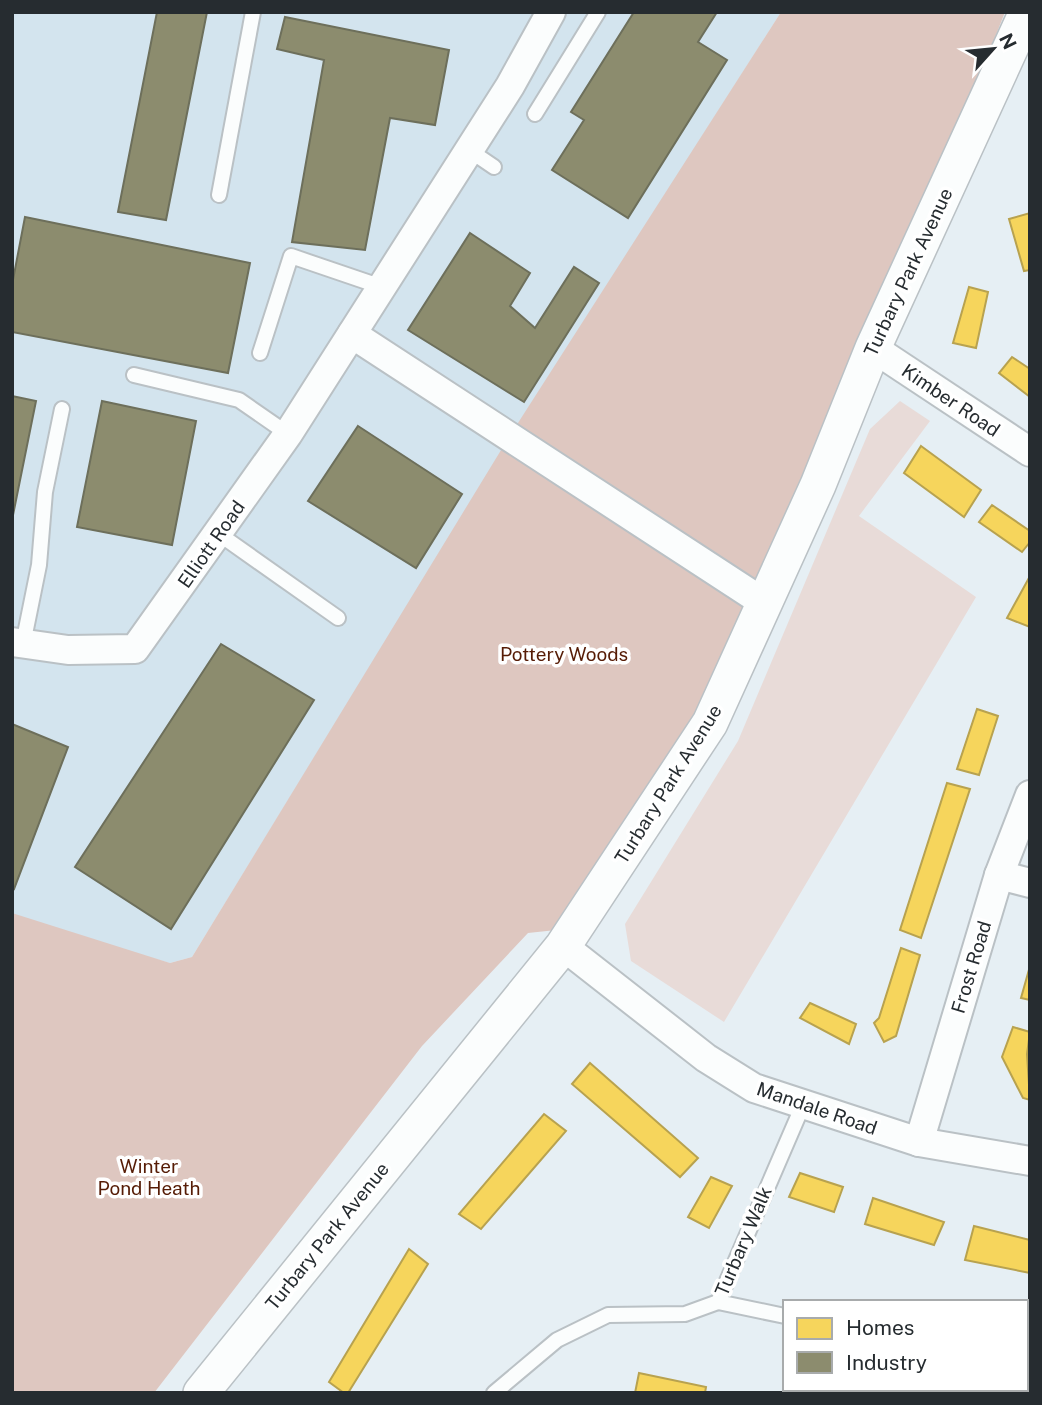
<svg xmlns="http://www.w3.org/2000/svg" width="1042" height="1405" font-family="'Public Sans',sans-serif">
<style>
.built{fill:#d3e4ee}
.green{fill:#e8dbd8}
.forest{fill:#dec7c0}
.homes{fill:#f6d55c;stroke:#b8a24f;stroke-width:2}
.industry{fill:#8c8c6e;stroke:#6d6f5b;stroke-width:2}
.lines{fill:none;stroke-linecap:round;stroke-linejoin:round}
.service-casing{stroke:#bac1c5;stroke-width:18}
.minor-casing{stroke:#bac1c5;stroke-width:32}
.tertiary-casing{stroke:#bac1c5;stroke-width:38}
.service{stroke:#fbfdfd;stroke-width:14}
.minor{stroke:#fbfdfd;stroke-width:28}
.tertiary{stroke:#fbfdfd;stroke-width:35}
.labels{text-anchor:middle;stroke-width:7;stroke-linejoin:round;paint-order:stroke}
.street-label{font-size:19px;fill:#262c30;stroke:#fff}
.park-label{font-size:19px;fill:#561c06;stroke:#fff}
</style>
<rect width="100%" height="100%" fill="#e6eff4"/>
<polygon class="built" points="12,12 781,12 483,482 192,957 170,963 12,918"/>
<polygon class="green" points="900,401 930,421 859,516 976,597 724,1022 631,961 625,924 738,741 870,429"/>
<polygon class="forest" points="781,12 1005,12 873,348 766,604 575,928 528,933 422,1046 154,1393 12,1393 12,913 170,963 192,957 509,437"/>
<g class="homes">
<polygon points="1030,213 1030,270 1024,271 1009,219"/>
<polygon points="969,287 988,292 976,348 953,343"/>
<polygon points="1012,357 1030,369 1030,397 999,373"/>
<polygon points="921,446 981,490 964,517 904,473"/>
<polygon points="992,505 1030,531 1030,542 1022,552 979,522"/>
<polygon points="1030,576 1030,627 1007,618"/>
<polygon points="977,709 998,716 979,775 957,769"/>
<polygon points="947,783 970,789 921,938 900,930"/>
<polygon points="901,948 920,955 896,1036 884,1042 874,1023 879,1018"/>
<polygon points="1030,966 1030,1000 1021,998"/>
<polygon points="810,1003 856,1024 849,1044 800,1018"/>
<polygon points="1013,1027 1030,1032 1027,1054 1030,1100 1023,1098 1002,1057"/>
<polygon points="590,1063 698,1158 680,1177 572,1084"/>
<polygon points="544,1114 566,1131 481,1229 459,1214"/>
<polygon points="800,1173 843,1187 834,1212 789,1197"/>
<polygon points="711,1177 732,1186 709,1228 688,1217"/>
<polygon points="873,1198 944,1222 934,1245 865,1224"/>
<polygon points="974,1226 1030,1240 1030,1273 965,1260"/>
<polygon points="409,1249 428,1264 348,1393 344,1393 329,1382"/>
<polygon points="639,1373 706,1387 705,1393 635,1393"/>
</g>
<g class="industry">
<polygon points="157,12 207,12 166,220 118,212"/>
<polygon points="634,12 717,12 698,42 727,60 628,218 552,170 584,120 571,112"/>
<polygon points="285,17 449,50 435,125 390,118 365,250 292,242 324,60 277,49"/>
<polygon points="25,217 250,263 228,373 12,332 12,285"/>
<polygon points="470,233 530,273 510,306 535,328 574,267 599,283 524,402 408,330"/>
<polygon points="12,396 36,401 12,520"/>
<polygon points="102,401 196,421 172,545 77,527"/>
<polygon points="358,426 462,494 416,568 308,501"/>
<polygon points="221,644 314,700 171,929 75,867"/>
<polygon points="12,724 68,747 14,889 12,888"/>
</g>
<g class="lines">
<defs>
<g id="service">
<polyline points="535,114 598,12"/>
<polyline points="469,150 494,167"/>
<polyline points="219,195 253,12"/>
<polyline points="260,353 291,256 382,287"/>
<polyline points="134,375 239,400 288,434"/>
<polyline points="219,534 338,618"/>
<polyline points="23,644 39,565 45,492 62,409"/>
<polyline points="718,1302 785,1316"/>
<polyline points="1026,1366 1030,1366"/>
<polyline points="494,1393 557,1340 608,1315 685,1314 718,1302 803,1105"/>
</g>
<g id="minor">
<polyline points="352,334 766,604"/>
<polyline points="873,348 1030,452"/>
<polyline points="12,642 68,650 135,649 288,434 510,86 551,12"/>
<polyline points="999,875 1030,883"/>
<polyline points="563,946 706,1058 754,1088 919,1142 1030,1161"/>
<polyline points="919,1142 999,875 1030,795"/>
</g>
<polyline id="tertiary" points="201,1393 563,946 710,723 818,485 873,348 1027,12"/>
</defs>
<use href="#service" class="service-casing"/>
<use href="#minor" class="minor-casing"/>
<use href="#tertiary" class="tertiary-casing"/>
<use href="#service" class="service"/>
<use href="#minor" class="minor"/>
<use href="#tertiary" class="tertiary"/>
</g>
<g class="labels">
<g class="street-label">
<text transform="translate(908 272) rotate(-65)" y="7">Turbary Park Avenue</text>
<text transform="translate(951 400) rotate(34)" y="7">Kimber Road</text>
<text transform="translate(211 544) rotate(-55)" y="7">Elliott Road</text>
<text transform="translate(668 784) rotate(-58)" y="7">Turbary Park Avenue</text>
<text transform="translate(971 967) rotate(-73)" y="7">Frost Road</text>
<text transform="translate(817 1108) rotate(19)" y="7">Mandale Road</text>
<text transform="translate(327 1236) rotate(-51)" y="7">Turbary Park Avenue</text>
<text transform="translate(743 1241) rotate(-67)" y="7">Turbary Walk</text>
</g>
<g class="park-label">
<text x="564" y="661">Pottery Woods</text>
<text x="149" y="1173">Winter<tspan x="149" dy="22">Pond Heath</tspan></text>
</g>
</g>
<rect width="1042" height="1405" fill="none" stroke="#262c30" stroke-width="28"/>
<rect x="783" y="1300" width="245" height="91" fill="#ffffff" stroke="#a8abac" stroke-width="2"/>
<rect x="797" y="1318" width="35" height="21" fill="#f6d55c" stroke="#a8abac" stroke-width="2"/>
<text x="846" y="1335" font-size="21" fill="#262c30">Homes</text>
<rect x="797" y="1352" width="35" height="21" fill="#8c8c6e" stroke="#a8abac" stroke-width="2"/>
<text x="846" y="1370" font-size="21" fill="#262c30">Industry</text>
<g transform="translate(993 49) rotate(63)" stroke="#ffffff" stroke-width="5" paint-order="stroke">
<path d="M0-5L12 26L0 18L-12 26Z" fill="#262c30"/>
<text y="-10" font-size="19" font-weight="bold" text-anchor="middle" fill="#262c30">N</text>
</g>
</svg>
